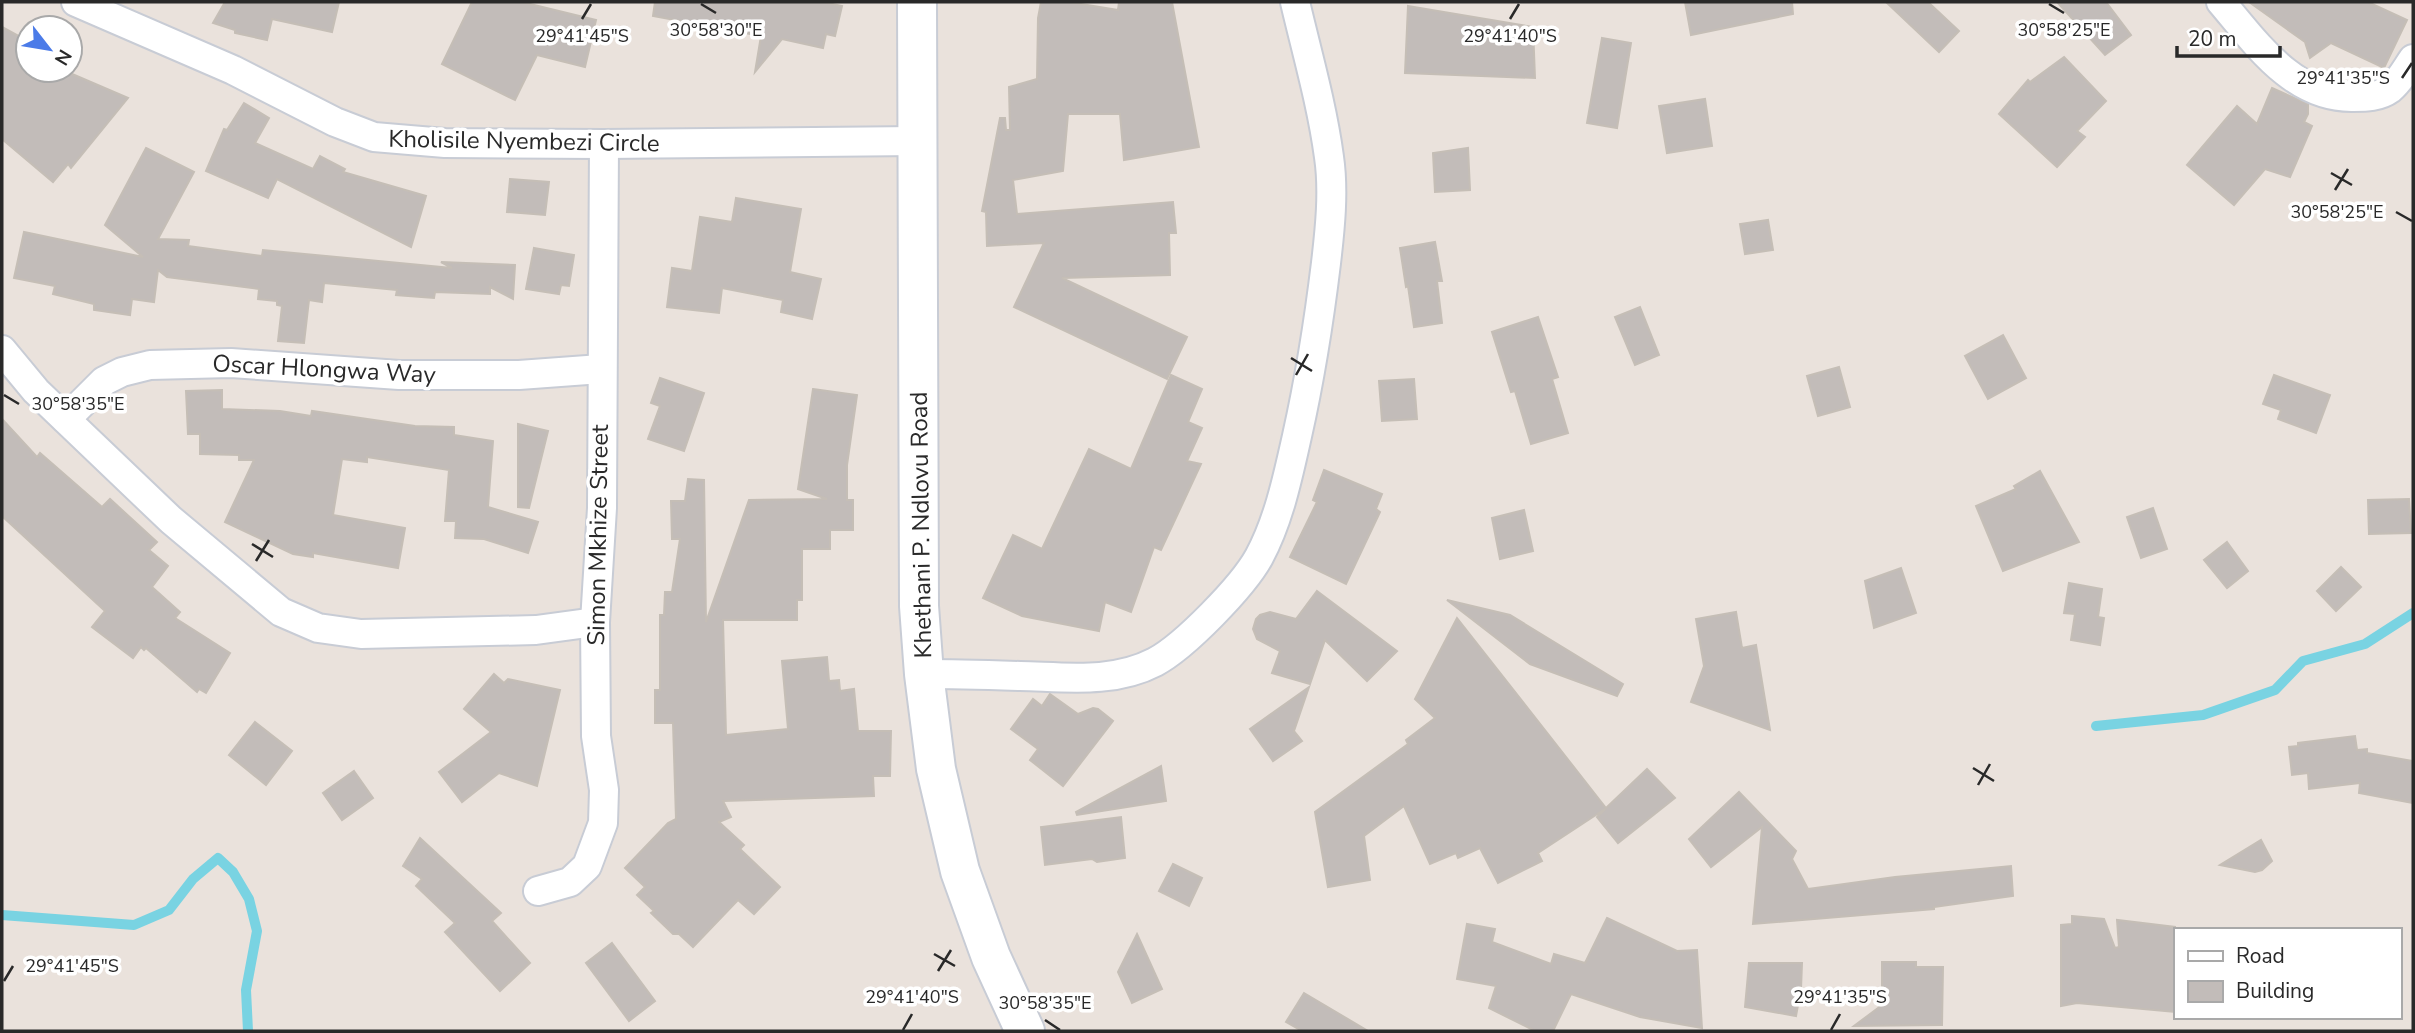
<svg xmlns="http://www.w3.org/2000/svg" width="2415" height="1033" font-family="'Nunito Sans',sans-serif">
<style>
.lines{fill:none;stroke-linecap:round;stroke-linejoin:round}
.stream{stroke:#79d3e2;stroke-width:10}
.building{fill:#c2bcb9;stroke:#c5beb6;stroke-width:2}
.street-casing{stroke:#c8ccd5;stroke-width:32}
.secondary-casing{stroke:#c8ccd5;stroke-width:42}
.street{stroke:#fff;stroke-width:28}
.secondary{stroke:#fff;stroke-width:38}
.ticks{fill:none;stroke:#292929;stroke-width:2.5}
.labels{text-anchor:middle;stroke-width:7;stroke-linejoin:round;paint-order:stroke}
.street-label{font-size:24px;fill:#292929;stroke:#fff}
.ticks-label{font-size:18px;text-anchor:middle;fill:#292929;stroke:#fff;stroke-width:7;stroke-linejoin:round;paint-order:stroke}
</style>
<rect width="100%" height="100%" fill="#eae2dc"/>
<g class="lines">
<g class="stream">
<polyline points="2096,726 2203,715 2275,690 2303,661 2365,644 2413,613"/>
<polyline points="2,915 134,925 169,910 193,879 218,858 233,872 249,899 257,931 246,990 248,1031"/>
</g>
</g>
<g class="building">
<polygon points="225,2 339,2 332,32 272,19 267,40 235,33 235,30 213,23"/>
<polygon points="472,2 522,2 596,20 585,67 537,55 515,100 442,64"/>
<polygon points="655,2 823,2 842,6 835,36 826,34 823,48 782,39 755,72 761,36 653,16"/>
<polygon points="1041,2 1069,2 1118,10 1119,2 1172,2 1199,147 1124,160 1120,114 1068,114 1063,171 1013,180 1017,214 1173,202 1176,233 1169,233 1170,275 1062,278 1187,337 1167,379 1014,307 1044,243 987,246 986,212 982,211 1000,118 1005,118 1006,130 1010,130 1009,87 1037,79 1038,18"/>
<polygon points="1685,2 1792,2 1793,14 1691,35"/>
<polygon points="1886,2 1928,2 1959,31 1939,52"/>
<polygon points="2057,2 2106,2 2131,35 2105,55"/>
<polygon points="2249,2 2368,2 2407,20 2384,68 2331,43 2310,58 2305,42"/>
<polygon points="1408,6 1533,27 1535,78 1405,73"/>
<polygon points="2,27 28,41 28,70 63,70 128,98 71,168 68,164 53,182 2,139"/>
<polygon points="1602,38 1631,43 1617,128 1587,123"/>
<polygon points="2064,57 2106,101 2077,131 2085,137 2057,167 1999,114 2028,80 2030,82"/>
<polygon points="2272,88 2308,104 2308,114 2304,122 2312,126 2290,177 2265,169 2234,205 2187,165 2237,106 2257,124"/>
<polygon points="1705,99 1712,146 1667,153 1659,106"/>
<polygon points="244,103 269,118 255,143 313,169 320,156 345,169 343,172 426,196 411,247 277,179 268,198 206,171 224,129 227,130"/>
<polygon points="146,148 194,172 158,239 189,240 188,246 262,256 263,250 452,268 441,262 515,265 513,299 490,287 490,294 435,292 434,298 396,295 397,290 324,283 322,302 309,300 304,343 278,341 282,306 277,305 277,301 258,299 259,289 167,277 158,270 154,302 132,299 130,315 94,310 94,304 53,294 55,286 14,278 24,232 143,257 105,225"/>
<polygon points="1468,148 1470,190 1435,192 1433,153"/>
<polygon points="510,179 549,182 545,215 507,212"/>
<polygon points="736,198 801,209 790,272 821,279 812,319 781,312 783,300 722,288 719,313 667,307 672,268 692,271 700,217 732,222"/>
<polygon points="1768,220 1773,250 1745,254 1740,224"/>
<polygon points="1435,242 1442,281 1437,281 1442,323 1414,327 1408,286 1406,287 1400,248"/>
<polygon points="534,248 574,255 569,286 561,285 559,294 526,289"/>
<polygon points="1640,307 1659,355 1635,365 1615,317"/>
<polygon points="1538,317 1558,377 1552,379 1568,433 1531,444 1515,391 1511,392 1492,332"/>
<polygon points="2003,335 2026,378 1988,399 1965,356"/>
<polygon points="1839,367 1850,407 1818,416 1807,376"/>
<polygon points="1171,375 1202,389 1188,422 1202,428 1187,461 1201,464 1161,550 1154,547 1131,612 1105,602 1099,631 1022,616 983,598 1013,535 1042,549 1089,449 1131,469"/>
<polygon points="2274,375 2330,395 2316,433 2278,419 2281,410 2263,404"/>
<polygon points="660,378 704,393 684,451 648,439 660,406 651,403"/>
<polygon points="1414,379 1417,419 1382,421 1379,381"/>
<polygon points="813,389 857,395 847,465 847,500 853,500 853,530 830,530 830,549 802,549 802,600 797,600 797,620 723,620 726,735 788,729 782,661 827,657 829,681 839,680 840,691 854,689 858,731 891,731 890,776 873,776 874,796 723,801 731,817 719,822 744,845 740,849 780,887 754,914 738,900 693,947 679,934 673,934 651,913 654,911 637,895 645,887 625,868 668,823 676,819 673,723 655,723 655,690 660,690 660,615 664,615 665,592 672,592 680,539 672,539 671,501 685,501 688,479 704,480 706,622 749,500 827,499 798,489"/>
<polygon points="222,390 222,409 280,411 311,416 312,411 415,426 454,427 454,435 493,441 488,507 538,522 528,553 484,539 455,538 456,521 445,521 449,470 367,457 367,462 342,459 333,515 405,528 398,568 313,553 313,557 293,554 225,522 254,460 239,460 239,455 200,454 200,434 188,434 186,391"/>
<polygon points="2,419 37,457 40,453 102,507 110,499 157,542 149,550 168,566 152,587 180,612 175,618 230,653 206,693 199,689 197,692 146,648 144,650 141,647 133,658 92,627 105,611 2,516"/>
<polygon points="518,424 548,431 529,508 518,507"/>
<polygon points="1324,470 1382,494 1376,509 1380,512 1346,584 1290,557 1317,502 1313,500"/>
<polygon points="2040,471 2079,542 2003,571 1976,506 2016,489 2014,486"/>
<polygon points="2409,499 2411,533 2369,534 2368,500"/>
<polygon points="2153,508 2167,549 2141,558 2127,517"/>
<polygon points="1524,510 1533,551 1500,559 1492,518"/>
<polygon points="2227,542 2248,571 2227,588 2204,560"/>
<polygon points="2341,567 2361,587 2336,611 2317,591"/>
<polygon points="1901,568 1916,613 1874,628 1865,581"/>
<polygon points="2069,583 2102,589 2098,617 2104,618 2100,645 2071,640 2075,614 2064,613"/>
<polygon points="1317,591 1397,651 1367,681 1325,640 1310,684 1272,673 1280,651 1257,639 1253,629 1256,619 1260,615 1270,612 1296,619"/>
<polygon points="1447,600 1510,615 1623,684 1617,696 1530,664"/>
<polygon points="1736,612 1742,648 1756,645 1770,730 1691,702 1704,666 1696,619"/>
<polygon points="1457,618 1606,808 1647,769 1675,798 1618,843 1597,817 1605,809 1538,853 1542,861 1498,883 1480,848 1458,858 1456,853 1430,864 1404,806 1364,836 1370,880 1328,887 1315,812 1408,744 1406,740 1435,718 1415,699"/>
<polygon points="494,674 504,683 508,679 560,690 537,786 499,773 462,802 439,772 491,732 464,709"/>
<polygon points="1309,687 1294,731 1302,741 1273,761 1250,729"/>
<polygon points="1050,694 1078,714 1093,708 1098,709 1113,721 1063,786 1030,760 1038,749 1011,729 1033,699 1042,706"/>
<polygon points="255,722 292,751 266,785 229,755"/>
<polygon points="2355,736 2357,750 2367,749 2367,753 2413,761 2413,803 2359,793 2360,783 2309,789 2308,773 2292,775 2289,747 2298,746 2298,743"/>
<polygon points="1161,766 1166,801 1077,815 1076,812"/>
<polygon points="354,771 373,798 342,820 323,793"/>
<polygon points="1739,792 1796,851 1792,859 1808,889 1895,877 2011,866 2013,896 1934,907 1934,909 1753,924 1762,827 1711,867 1689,839"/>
<polygon points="1121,817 1125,858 1097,862 1092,859 1045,865 1041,827"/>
<polygon points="420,838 501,913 492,921 530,963 500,991 445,932 455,923 416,886 422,879 403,866"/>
<polygon points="2261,840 2272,861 2262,870 2255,872 2220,865"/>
<polygon points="1173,864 1202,878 1189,906 1159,891"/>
<polygon points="2072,916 2104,919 2115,948 2119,947 2117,920 2175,927 2175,1012 2077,1003 2061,1006 2061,925 2072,924"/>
<polygon points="1607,918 1677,951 1697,950 1702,1028 1640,1017 1571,994 1553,1031 1535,1031 1489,1008 1496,986 1457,979 1467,924 1495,929 1492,942 1551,964 1554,954 1585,963"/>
<polygon points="1137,934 1162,989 1132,1003 1118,972"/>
<polygon points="612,943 655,1001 629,1021 586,963"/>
<polygon points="1882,962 1916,962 1916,967 1943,967 1942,1025 1854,1026 1882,1005"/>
<polygon points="1749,963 1802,963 1801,989 1796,1016 1745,1007"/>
<polygon points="1304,993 1368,1031 1302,1031 1286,1022"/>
</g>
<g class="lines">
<defs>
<g id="street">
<polyline points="76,2 233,70 335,122 374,137 445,143 604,144 918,141"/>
<path d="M2221,2C2256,43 2293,98 2353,97C2366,97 2379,97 2390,89C2400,81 2406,69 2413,59"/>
<polyline points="2,350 36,391 171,520 281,612 318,628 361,634 536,630 595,622"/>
<polyline points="66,419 104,381 122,372 150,365 231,363 399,375 519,375 601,369"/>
<path d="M924,674C956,674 988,675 1020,676C1065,677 1113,684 1155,662C1185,646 1243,586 1259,557C1279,520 1288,476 1297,436C1310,378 1319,321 1326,263C1330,229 1334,191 1329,157C1322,105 1307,53 1295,2"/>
<polyline points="538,891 570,882 587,866 603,823 604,790 596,736 595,622 602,508 604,144"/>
</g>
<polyline id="secondary" points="917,2 919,606 924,674 936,769 960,871 991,957 1025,1031"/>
</defs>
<use href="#street" class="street-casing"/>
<use href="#secondary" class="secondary-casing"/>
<use href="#street" class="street"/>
<use href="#secondary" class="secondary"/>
</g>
<path class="ticks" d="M701,4L716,13M2049,4L2064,13M582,19L591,4M1510,19L1519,4M2402,78L2412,63M2331,173L2352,185M2335,190L2348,169M2396,212L2412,221M1291,358L1312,371M1296,375L1308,354M4,395L19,404M252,544L273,557M256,561L269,540M1973,768L1994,781M1978,785L1990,764M934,954L955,966M938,971L951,950M4,981L13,966M1045,1020L1060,1030M903,1030L912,1014M1831,1030L1840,1014"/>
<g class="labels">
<g class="street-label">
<text transform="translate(524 141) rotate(1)" y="8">Kholisile Nyembezi Circle</text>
<text transform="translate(324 369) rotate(3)" y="8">Oscar Hlongwa Way</text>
<text transform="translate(921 525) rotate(-91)" y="8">Khethani P. Ndlovu Road</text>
<text transform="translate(598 535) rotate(-89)" y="8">Simon Mkhize Street</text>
</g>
</g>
<g class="ticks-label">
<text x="716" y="36">30°58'30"E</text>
<text x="2064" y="36">30°58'25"E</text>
<text x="582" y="42">29°41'45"S</text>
<text x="1510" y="42">29°41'40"S</text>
<text x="2343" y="84">29°41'35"S</text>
<text x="2337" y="218">30°58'25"E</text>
<text x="78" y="410">30°58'35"E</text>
<text x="72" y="972">29°41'45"S</text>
<text x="912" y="1003">29°41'40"S</text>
<text x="1840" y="1003">29°41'35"S</text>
<text x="1045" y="1009">30°58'35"E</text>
</g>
<rect width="2415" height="1033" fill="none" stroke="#292929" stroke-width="7"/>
<rect x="2174" y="928" width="228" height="91" fill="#ffffff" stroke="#a9a9a9" stroke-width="2"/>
<rect x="2188" y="951" width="35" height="10" fill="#ffffff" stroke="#a9a9a9" stroke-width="2"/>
<text x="2236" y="963" font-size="21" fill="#292929">Road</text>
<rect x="2188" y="981" width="35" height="21" fill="#c2bcb9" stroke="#a9a9a9" stroke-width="2"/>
<text x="2236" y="998" font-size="21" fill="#292929">Building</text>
<g transform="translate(49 49) rotate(121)"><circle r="33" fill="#ffffff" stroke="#a9a9a9" stroke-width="2"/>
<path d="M0-5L12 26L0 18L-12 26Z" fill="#4b7be8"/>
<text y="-10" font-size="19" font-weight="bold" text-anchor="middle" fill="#292929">N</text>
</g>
<path d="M2177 46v10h103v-10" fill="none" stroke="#292929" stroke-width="3.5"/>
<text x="2188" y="46" font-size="21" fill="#292929" stroke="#ffffff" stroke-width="5" paint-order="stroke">20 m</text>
</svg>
